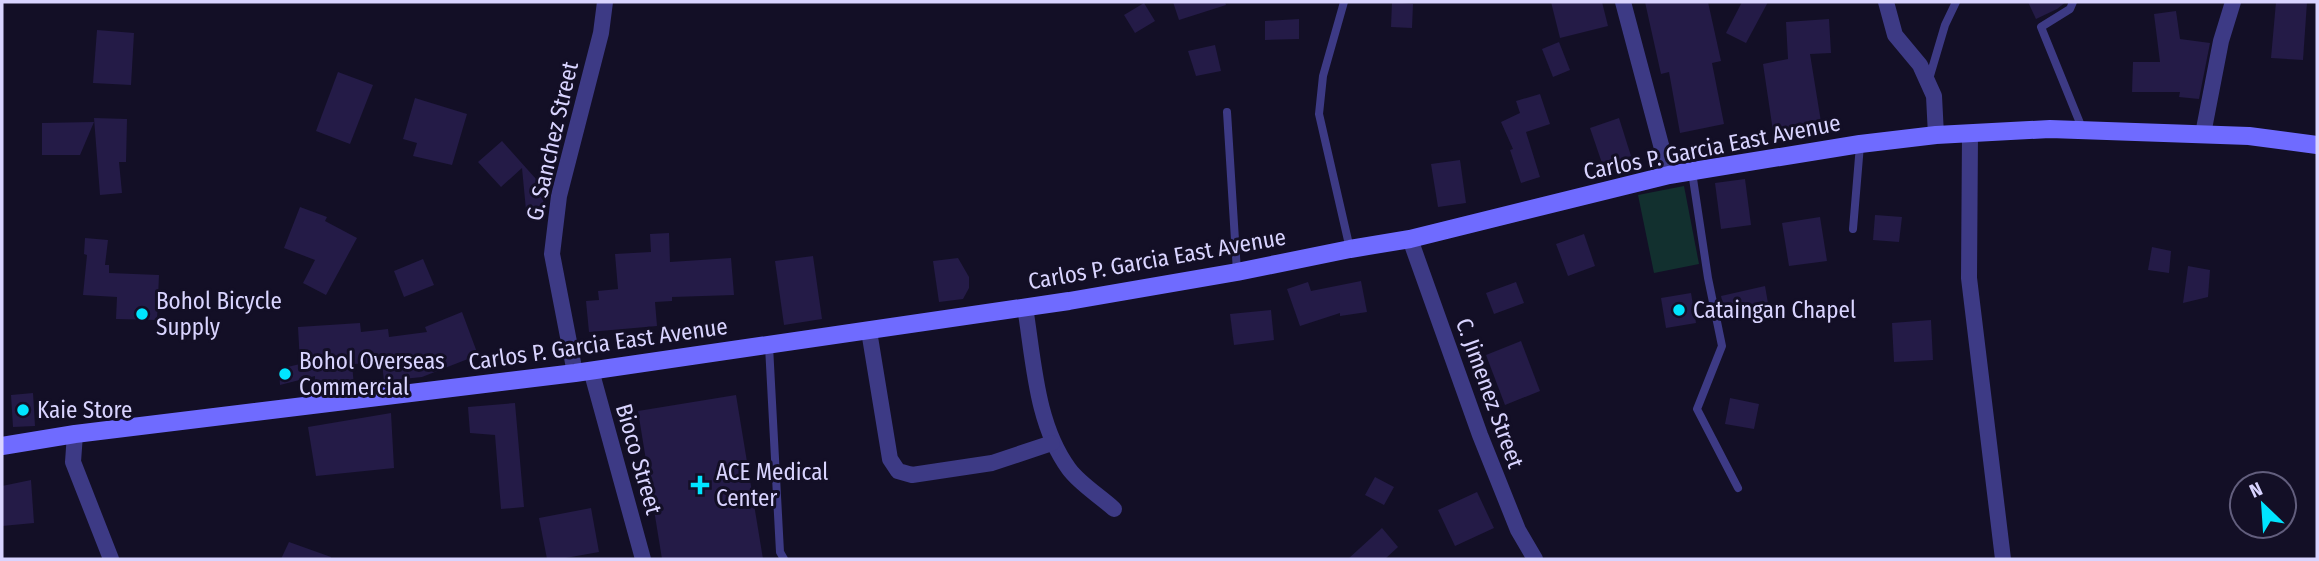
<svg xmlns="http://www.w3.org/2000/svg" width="2319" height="561" font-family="'Fira Sans Condensed',sans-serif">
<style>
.green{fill:#12302f}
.building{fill:#241b47}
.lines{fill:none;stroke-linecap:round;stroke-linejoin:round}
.service{stroke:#3d3a85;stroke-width:8}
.minor{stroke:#3d3a85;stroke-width:16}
.secondary{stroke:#6f6bff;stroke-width:18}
.poi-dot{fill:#00e5ff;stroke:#130f26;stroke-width:2.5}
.labels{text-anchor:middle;stroke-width:6;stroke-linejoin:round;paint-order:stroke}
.street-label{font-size:23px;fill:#d9d4ff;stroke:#130f26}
.poi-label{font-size:23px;fill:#d9d4ff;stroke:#130f26;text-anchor:start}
</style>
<rect width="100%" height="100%" fill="#130f26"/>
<polygon class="green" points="1684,186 1699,264 1654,273 1638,195"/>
<g class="building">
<polygon points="1173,2 1225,2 1226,5 1179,20"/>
<polygon points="1392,2 1413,4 1412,28 1391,27"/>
<polygon points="1551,2 1602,2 1608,26 1560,38"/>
<polygon points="1645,2 1708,2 1721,61 1712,63 1724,124 1680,133 1669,72 1661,74"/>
<polygon points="1742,2 1768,2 1746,43 1726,33"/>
<polygon points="2028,2 2066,2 2057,9 2036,19"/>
<polygon points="2276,2 2307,2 2303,60 2271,58"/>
<polygon points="1144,3 1155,21 1135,33 1124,15"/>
<polygon points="2176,11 2180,39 2210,43 2199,99 2179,97 2180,92 2132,92 2133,62 2160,62 2154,14"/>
<polygon points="1299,19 1299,39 1265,40 1265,21"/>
<polygon points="1829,19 1831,53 1810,54 1821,122 1773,131 1763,64 1788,59 1786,22"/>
<polygon points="97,30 134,33 131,85 93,83"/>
<polygon points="1559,42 1570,70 1553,77 1542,49"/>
<polygon points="1215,45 1221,71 1196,76 1188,51"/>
<polygon points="338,72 373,85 350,144 316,131"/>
<polygon points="1540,94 1550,124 1526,132 1540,177 1521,183 1510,150 1513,149 1501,122 1520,113 1516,101"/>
<polygon points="415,98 467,114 452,165 413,156 417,143 403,139"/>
<polygon points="94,118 127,119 126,162 119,162 122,193 100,195"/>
<polygon points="1619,118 1631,156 1603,166 1590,128"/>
<polygon points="94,122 80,155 42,155 42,123"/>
<polygon points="502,141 536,179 541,177 544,209 526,210 522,168 501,187 478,162"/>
<polygon points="1460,160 1466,203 1438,207 1431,164"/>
<polygon points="1745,179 1751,225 1721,229 1715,183"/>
<polygon points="300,207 327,217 325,221 357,238 326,295 303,283 315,260 284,248"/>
<polygon points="1875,215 1902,217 1899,242 1873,240"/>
<polygon points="1820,217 1827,261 1789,266 1782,223"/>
<polygon points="669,233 670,262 731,258 734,295 672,297 672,301 655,302 657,326 589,332 586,301 599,300 598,291 618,289 615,254 651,252 650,234"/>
<polygon points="1584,234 1595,266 1568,276 1556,244"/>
<polygon points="85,238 108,240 105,265 109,265 109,273 159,275 157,320 116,319 117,297 83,295 87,255 84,254"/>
<polygon points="2152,247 2171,251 2169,273 2148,270"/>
<polygon points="813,256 822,319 784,325 775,261"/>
<polygon points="958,258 969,277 969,288 963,299 939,302 933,261"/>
<polygon points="423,259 434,285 404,297 394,271"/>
<polygon points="2188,266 2210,270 2208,297 2183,303"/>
<polygon points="1361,281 1367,312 1340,316 1340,313 1300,326 1287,289 1308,282 1311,291"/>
<polygon points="1516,282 1524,303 1494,314 1486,293"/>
<polygon points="1765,286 1769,309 1726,318 1721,296"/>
<polygon points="1691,293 1696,323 1666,328 1661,298"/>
<polygon points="1271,310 1274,340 1234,345 1230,314"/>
<polygon points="462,312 478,355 422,377 384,381 382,363 352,364 354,386 315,388 315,376 280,385 279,369 300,364 298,327 360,323 361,332 388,329 389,337 427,332 425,327"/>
<polygon points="1931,320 1933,360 1894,362 1892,323"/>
<polygon points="1521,341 1540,391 1505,405 1486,355"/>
<polygon points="33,393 35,426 13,427 11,395"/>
<polygon points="736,395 763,559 662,559 638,411"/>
<polygon points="1730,398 1759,404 1754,429 1725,424"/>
<polygon points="515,403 524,507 501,509 495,435 470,433 468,407"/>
<polygon points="391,413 394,468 316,476 308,427"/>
<polygon points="1375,477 1394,487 1384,505 1365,495"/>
<polygon points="31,480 34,523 2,526 2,486"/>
<polygon points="1477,492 1494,528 1455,546 1438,510"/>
<polygon points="591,508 599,552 560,559 547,559 539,518"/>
<polygon points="1382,528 1398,547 1385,559 1348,559"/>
<polygon points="289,542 331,557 331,559 281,559"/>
</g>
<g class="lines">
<g class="service">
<polyline points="1344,2 1323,76 1319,114 1350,249"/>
<polyline points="2073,2 2070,9 2041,27 2082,128"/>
<polyline points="1929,79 1945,25 1956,2"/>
<polyline points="1227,112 1237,272"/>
<polyline points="1692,172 1708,278 1722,346 1697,409 1738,488"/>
<polyline points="1853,229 1860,145"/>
<polyline points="769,346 780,552 784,559"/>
</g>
<g class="minor">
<polyline points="1623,2 1669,175"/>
<polyline points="1886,2 1895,35 1920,65 1934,96 1936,135"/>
<polyline points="1970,134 1969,278 2003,559"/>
<polyline points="2203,134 2221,41 2233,2"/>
<polyline points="1410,239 1480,435 1518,530 1535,559"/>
<path d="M1025,307C1034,362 1036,424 1069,469C1080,484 1100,496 1114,509"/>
<polyline points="869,331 890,459 898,471 912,475 992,463 1052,443"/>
<polyline points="591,370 643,559"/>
<polyline points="575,373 552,254 559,196 601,33 605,2"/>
<polyline points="75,434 73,462 111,559"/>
</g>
<polyline class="secondary" points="2,446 75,434 575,373 1069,301 1237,272 1350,249 1410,239 1669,175 1860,144 1936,135 2050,129 2249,136 2317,145"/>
</g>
<g class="poi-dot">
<circle cx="1679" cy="310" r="7"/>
<circle cx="142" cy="314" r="7"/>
<circle cx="285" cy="374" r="7"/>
<circle cx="23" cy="410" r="7"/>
<path d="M696.5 474.5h7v7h7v7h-7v7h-7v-7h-7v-7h7z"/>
</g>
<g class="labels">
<g class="street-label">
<text transform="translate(552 141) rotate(-77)" y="8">G. Sanchez Street</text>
<text transform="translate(1712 147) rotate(-11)" y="8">Carlos P. Garcia East Avenue</text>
<text transform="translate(1157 259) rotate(-10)" y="8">Carlos P. Garcia East Avenue</text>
<text transform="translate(598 344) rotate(-8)" y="8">Carlos P. Garcia East Avenue</text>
<text transform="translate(1490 393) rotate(70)" y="8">C. Jimenez Street</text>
<text transform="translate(639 459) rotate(74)" y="8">Bioco Street</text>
</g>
<g class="poi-label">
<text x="156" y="309">Bohol Bicycle<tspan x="156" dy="26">Supply</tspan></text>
<text x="1693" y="318">Cataingan Chapel</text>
<text x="299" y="369">Bohol Overseas<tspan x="299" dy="26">Commercial</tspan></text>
<text x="37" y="418">Kaie Store</text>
<text x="716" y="480">ACE Medical<tspan x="716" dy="26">Center</tspan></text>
</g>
</g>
<rect width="2319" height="561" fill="none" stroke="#d9d4ff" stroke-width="7"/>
<g transform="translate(2263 505) rotate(335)"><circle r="33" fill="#130f26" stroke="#625e7d" stroke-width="2"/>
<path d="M0-5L12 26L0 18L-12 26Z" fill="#00e5ff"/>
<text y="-10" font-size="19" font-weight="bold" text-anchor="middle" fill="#d9d4ff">N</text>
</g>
</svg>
